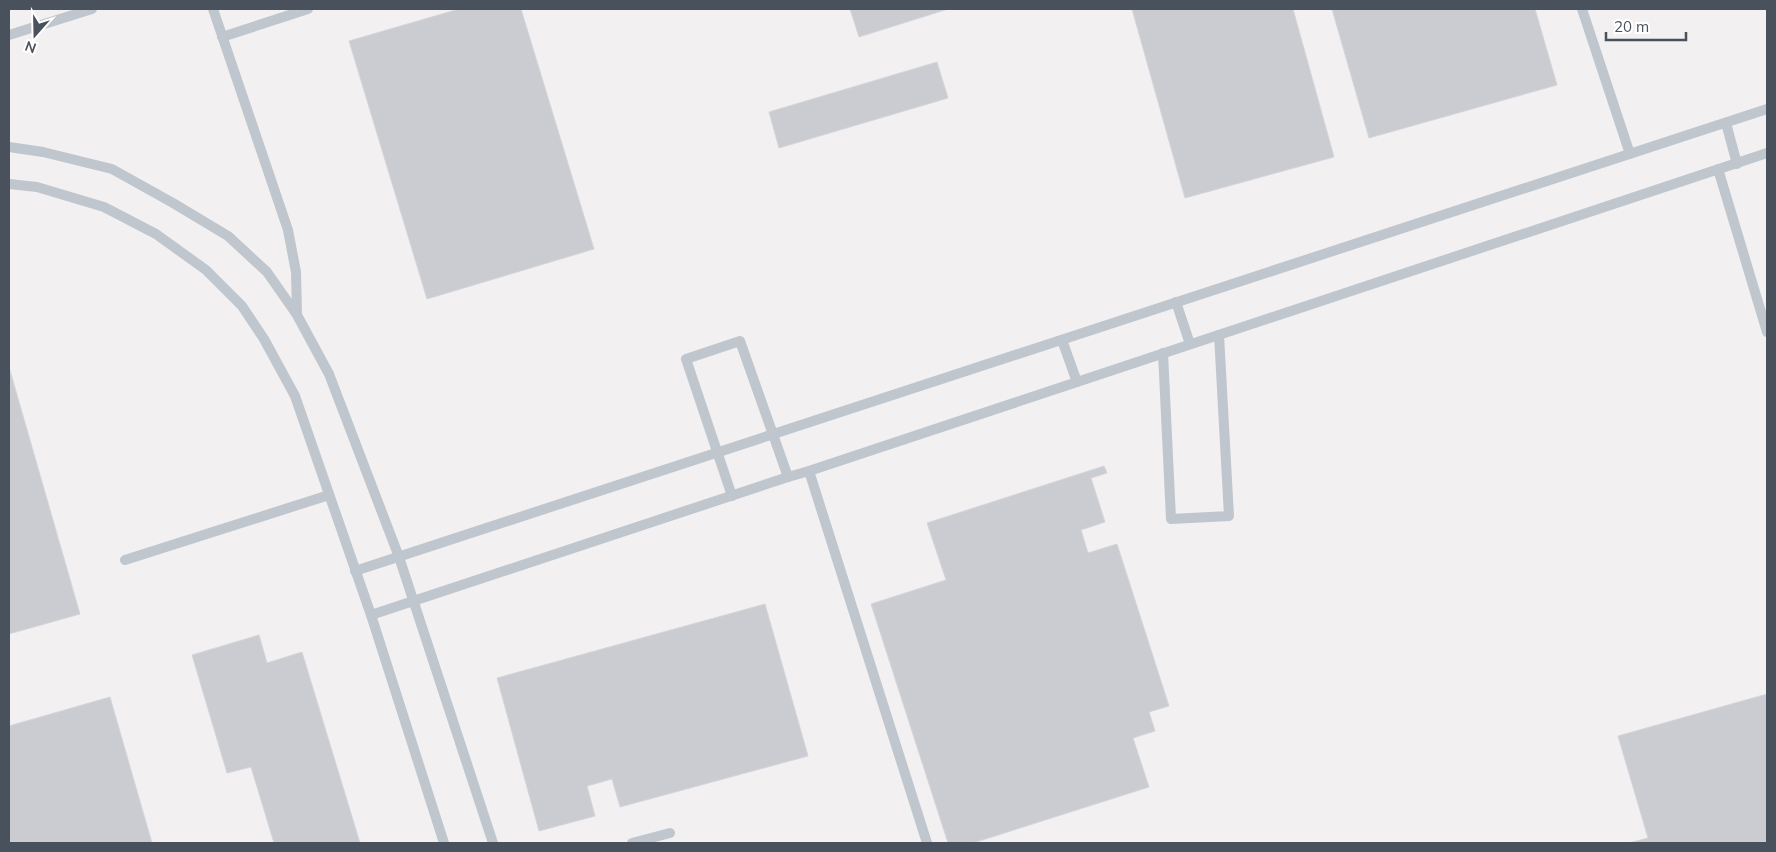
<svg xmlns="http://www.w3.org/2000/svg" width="1776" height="852" font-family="Mulish,sans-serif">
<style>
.building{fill:#caccd2;stroke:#d4d6db}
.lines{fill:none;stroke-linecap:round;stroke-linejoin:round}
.service{stroke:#bfc6cd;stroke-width:10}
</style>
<rect width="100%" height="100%" fill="#f2f0f0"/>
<g class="building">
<polygon points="459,9 521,9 594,249 427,299 349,41"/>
<polygon points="850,9 948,9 859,37"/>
<polygon points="1132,9 1293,9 1334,157 1185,198"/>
<polygon points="1332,9 1535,9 1557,85 1369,138"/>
<polygon points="937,62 948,98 779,148 769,112"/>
<polygon points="9,367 80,614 9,634"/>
<polygon points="1104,466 1107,473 1091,478 1105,522 1081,530 1088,553 1117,544 1169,706 1149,712 1155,731 1133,738 1149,787 973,843 948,843 871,604 946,580 927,523"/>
<polygon points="765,604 808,756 620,807 612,779 587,786 595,816 539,831 497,678"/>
<polygon points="259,635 267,663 302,652 360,843 274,843 251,767 227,773 192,655"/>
<polygon points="1767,694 1767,843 1629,843 1648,838 1618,736"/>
<polygon points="110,697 152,843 9,843 9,726"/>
</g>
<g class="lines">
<g class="service">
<polyline points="213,9 288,230 296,272 297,314"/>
<polyline points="1582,9 1630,154"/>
<polyline points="9,35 92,9"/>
<polyline points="222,37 308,9"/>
<polyline points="1726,123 1737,164"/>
<polyline points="9,147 43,152 112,169 173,203 228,236 267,272 297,315 329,374 399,557 493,843"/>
<polyline points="1718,169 1767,332"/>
<polyline points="9,184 37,187 104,207 156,234 206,270 242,306 264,339 295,396 371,615 444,843"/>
<polyline points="1176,302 1190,344"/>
<polyline points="1062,340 1077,382"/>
<polyline points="1163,353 1171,519 1229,516 1219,335"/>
<polyline points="809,471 927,843"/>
<polyline points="732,496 686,359 740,341 788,477"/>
<polyline points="125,560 329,495"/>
<polyline points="355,571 1767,109"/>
<polyline points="371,615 788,477 809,471 1767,153"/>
<polyline points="632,843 670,833"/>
</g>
</g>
<rect width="1776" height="852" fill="none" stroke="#49525c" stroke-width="20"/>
<g transform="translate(35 35) rotate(200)" stroke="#ffffff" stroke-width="4" paint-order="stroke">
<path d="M0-4L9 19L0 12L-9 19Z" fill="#49525c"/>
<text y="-8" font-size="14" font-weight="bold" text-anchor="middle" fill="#49525c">N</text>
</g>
<path d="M1606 32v8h80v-8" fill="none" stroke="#49525c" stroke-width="2.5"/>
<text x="1614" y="32" font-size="15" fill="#49525c" stroke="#ffffff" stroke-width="4" paint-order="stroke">20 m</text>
</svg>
